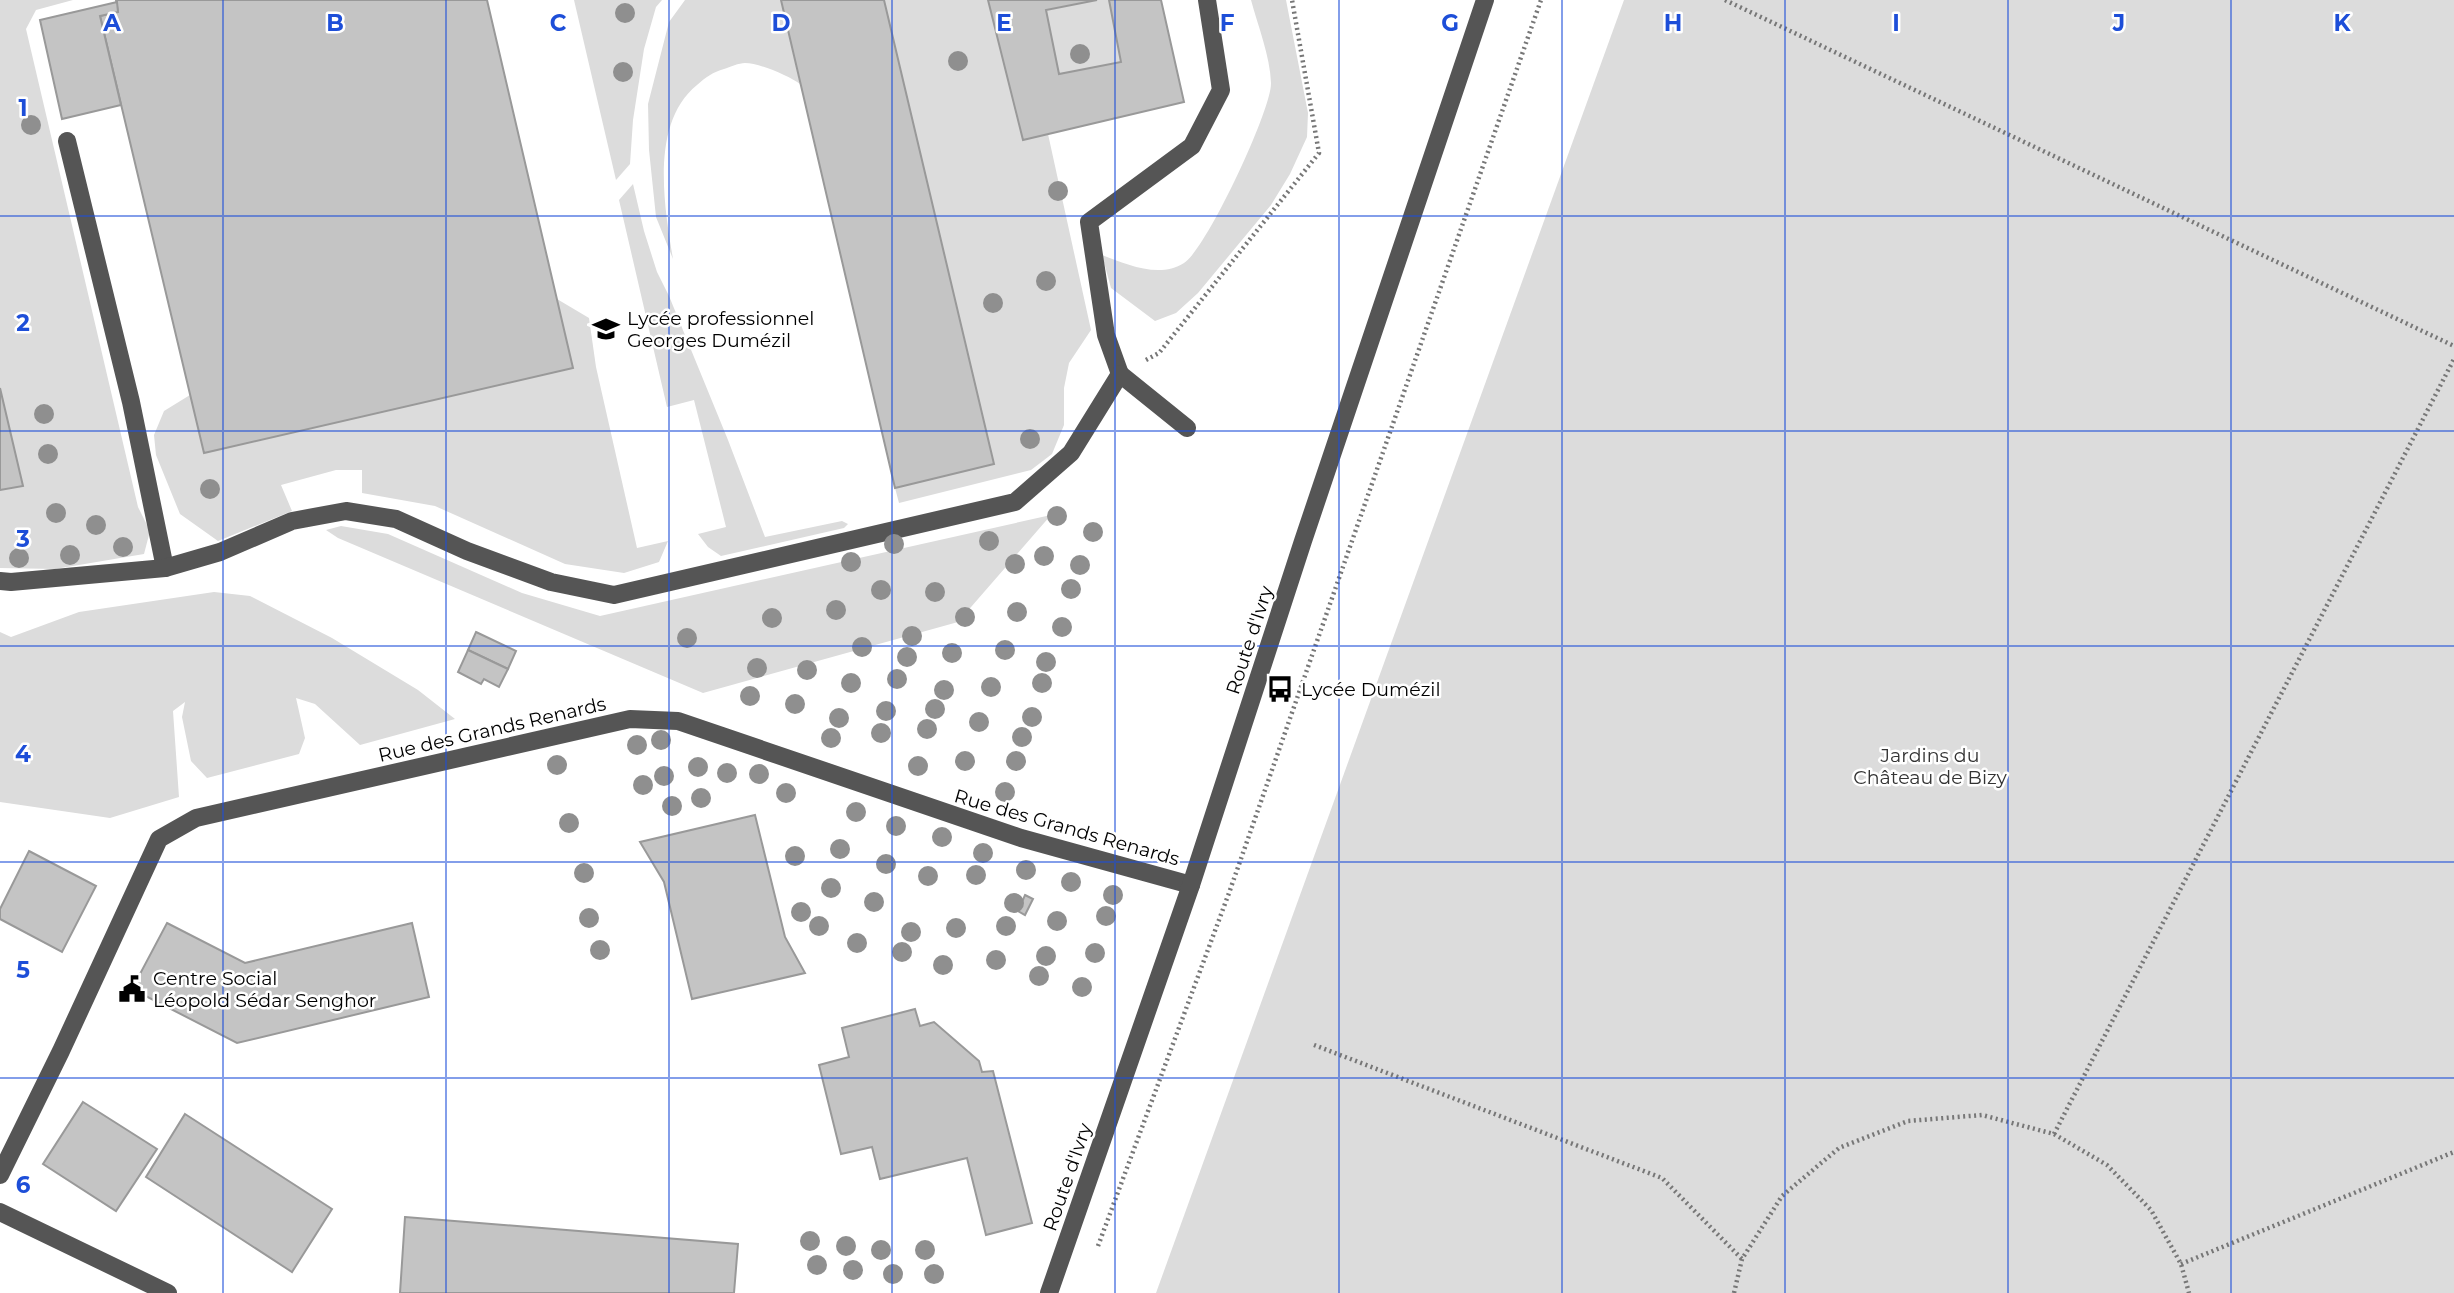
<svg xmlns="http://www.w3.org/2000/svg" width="2454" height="1293" font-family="Montserrat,sans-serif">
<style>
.green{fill:#dcdcdc}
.building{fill:#c4c4c4;stroke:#999;stroke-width:2}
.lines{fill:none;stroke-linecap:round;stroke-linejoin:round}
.path{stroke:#777;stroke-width:4.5;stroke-dasharray:2 3.5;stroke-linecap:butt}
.minor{stroke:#555;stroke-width:18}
.tree{fill:#8f8f8f}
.grid{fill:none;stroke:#1d4ed8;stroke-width:2;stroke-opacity:0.55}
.labels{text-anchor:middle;stroke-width:5;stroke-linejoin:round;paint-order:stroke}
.poi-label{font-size:19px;fill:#000;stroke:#fff;text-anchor:start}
.street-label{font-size:19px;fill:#000;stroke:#fff}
.park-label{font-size:19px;fill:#333;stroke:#fff}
.grid-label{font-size:23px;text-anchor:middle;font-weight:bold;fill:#1d4ed8;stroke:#fff;stroke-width:5;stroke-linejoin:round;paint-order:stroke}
</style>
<rect width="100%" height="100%" fill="#fff"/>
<g class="green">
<polygon points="0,0 73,0 36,10 26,29 138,507 150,531 144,554 55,569 0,568 0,490 23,485 0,388"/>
<polygon points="574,0 662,0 656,7 644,49 633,120 630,164 616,180"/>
<path d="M685,0H781L800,84C789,76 759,63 745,63C739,63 730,67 724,69C713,72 706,77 697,85C650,123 664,206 673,259L656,217L649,150L648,104L669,22Z"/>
<polygon points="884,0 988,0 1023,140 1048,134 1091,330 1069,363 1064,388 1064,425 1052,454 1031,470 899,503 895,488 994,464"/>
<polygon points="1097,0 1109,0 1121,62 1059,74 1046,10"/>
<path d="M1251,0H1286L1308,113L1307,137L1290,174L1271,205L1198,293L1176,313L1155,321L1111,288L1102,255C1126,264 1159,279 1184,263C1206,250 1272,109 1271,83C1270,56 1258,26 1251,0Z"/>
<polygon points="1624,0 2454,0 2454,1293 1156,1293"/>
<polygon points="633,184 644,231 657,272 669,296 728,440 765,537 842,521 848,524 844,528 721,556 708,547 698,534 726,527 694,400 667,407 619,200"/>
<polygon points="557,299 589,318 596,367 637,548 668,541 659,562 624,573 565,564 435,506 362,493 362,470 336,470 281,485 292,511 218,541 180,514 156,455 154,435 164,411 190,395 205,453 572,368"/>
<polygon points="1051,515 958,622 703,693 338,538 326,530 341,526 388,534 522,593 600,616"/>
<polygon points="214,592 250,596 332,638 418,690 455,719 360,745 315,704 296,698 305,738 299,754 207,778 191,761 182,717 185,702 173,711 179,797 110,818 0,802 0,632 11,637 79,612"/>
</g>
<g class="building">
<polygon points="116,0 487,0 573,368 204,453 100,16 118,12"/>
<polygon points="781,0 884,0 994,464 895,488"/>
<polygon points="988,0 1097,0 1046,10 1059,74 1121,62 1109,0 1161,0 1184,102 1023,140"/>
<polygon points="117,2 118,12 100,16 121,105 62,119 40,20"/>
<polygon points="0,388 23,486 0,490"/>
<polygon points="476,632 516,651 508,669 468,650"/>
<polygon points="468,650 508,669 499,687 484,679 481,684 458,672"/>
<polygon points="755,815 785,937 805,973 692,999 664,882 640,842"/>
<polygon points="29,851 96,886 62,952 0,919 0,909"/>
<polygon points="1025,895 1033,899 1025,915 1018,911"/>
<polygon points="167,923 245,963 412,923 429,997 237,1043 132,989"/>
<polygon points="915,1009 920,1026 934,1022 979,1061 982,1072 993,1071 1032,1223 986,1235 967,1158 880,1179 872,1147 841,1154 819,1065 849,1057 842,1028"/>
<polygon points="83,1102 157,1149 116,1211 43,1164"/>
<polygon points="185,1114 332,1209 292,1272 146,1177"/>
<polygon points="405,1217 738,1244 734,1293 400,1293"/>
</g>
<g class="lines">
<g class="path">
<polyline points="1725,0 2454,346"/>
<polyline points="1146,360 1159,353 1319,153 1292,0"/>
<polyline points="1314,1045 1662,1178 1742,1259"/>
<polyline points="2054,1134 2454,359"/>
<polyline points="1098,1246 1229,893 1541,0"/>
<polyline points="2181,1264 2454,1152"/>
<polyline points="1734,1293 1742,1259 1782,1196 1839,1148 1908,1121 1982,1115 2054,1134 2107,1165 2151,1210 2181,1264 2189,1293"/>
</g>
<g class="minor">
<polyline points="67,141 131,402 165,568"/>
<polyline points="1120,374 1106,335 1089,222 1192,146 1221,90 1207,0"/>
<polyline points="0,581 11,582 165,568 220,552 292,521 346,511 396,519 467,551 551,582 614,595 1015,502 1071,453 1120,374 1187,428"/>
<polyline points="0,1175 61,1051 159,839 196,818 630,719 678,721 1021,838 1191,885"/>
<polyline points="0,1212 168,1293"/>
<polyline points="1049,1293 1191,885 1303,541 1485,0"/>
</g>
</g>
<g class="tree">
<circle cx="625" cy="13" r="10"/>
<circle cx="1080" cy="54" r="10"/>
<circle cx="958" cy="61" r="10"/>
<circle cx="623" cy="72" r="10"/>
<circle cx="31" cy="125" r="10"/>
<circle cx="1058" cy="191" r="10"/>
<circle cx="1046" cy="281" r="10"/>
<circle cx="993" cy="303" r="10"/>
<circle cx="44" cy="414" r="10"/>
<circle cx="1030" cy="439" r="10"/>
<circle cx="48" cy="454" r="10"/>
<circle cx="210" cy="489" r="10"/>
<circle cx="56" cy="513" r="10"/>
<circle cx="1057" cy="516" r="10"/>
<circle cx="96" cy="525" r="10"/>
<circle cx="1093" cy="532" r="10"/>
<circle cx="989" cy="541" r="10"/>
<circle cx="894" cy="544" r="10"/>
<circle cx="123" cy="547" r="10"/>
<circle cx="70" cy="555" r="10"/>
<circle cx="1044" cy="556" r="10"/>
<circle cx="19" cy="558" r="10"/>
<circle cx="851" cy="562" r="10"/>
<circle cx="1015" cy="564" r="10"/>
<circle cx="1080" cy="565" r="10"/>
<circle cx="1071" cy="589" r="10"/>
<circle cx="881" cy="590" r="10"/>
<circle cx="935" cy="592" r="10"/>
<circle cx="836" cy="610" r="10"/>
<circle cx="1017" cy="612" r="10"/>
<circle cx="965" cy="617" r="10"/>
<circle cx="772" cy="618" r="10"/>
<circle cx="1062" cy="627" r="10"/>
<circle cx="912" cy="636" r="10"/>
<circle cx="687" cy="638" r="10"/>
<circle cx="862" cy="647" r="10"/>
<circle cx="1005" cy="650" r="10"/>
<circle cx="952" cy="653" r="10"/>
<circle cx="907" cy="657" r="10"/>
<circle cx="1046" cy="662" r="10"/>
<circle cx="757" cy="668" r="10"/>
<circle cx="807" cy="670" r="10"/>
<circle cx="897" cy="679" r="10"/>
<circle cx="851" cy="683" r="10"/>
<circle cx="1042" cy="683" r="10"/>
<circle cx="991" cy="687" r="10"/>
<circle cx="944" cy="690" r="10"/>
<circle cx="750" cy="696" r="10"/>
<circle cx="795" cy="704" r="10"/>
<circle cx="935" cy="709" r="10"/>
<circle cx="886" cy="711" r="10"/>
<circle cx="1032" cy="717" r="10"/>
<circle cx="839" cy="718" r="10"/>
<circle cx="979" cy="722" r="10"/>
<circle cx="927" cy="729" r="10"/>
<circle cx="881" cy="733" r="10"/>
<circle cx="1022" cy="737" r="10"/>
<circle cx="831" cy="738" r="10"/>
<circle cx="661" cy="740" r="10"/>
<circle cx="637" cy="745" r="10"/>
<circle cx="965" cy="761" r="10"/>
<circle cx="1016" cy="761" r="10"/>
<circle cx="557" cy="765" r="10"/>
<circle cx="918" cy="766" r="10"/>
<circle cx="698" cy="767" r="10"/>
<circle cx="727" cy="773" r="10"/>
<circle cx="759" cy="774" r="10"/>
<circle cx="664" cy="776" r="10"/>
<circle cx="643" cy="785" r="10"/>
<circle cx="1005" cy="792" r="10"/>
<circle cx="786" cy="793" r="10"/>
<circle cx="701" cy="798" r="10"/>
<circle cx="672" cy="806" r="10"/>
<circle cx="856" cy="812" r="10"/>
<circle cx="569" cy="823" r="10"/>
<circle cx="896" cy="826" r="10"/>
<circle cx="942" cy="837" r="10"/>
<circle cx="840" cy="849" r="10"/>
<circle cx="983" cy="853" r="10"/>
<circle cx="795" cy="856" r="10"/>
<circle cx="886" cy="864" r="10"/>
<circle cx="1026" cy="870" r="10"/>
<circle cx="584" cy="873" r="10"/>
<circle cx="976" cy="875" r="10"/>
<circle cx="928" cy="876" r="10"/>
<circle cx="1071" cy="882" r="10"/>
<circle cx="831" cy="888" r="10"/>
<circle cx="1113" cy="895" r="10"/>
<circle cx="874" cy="902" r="10"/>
<circle cx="1014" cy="903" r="10"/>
<circle cx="801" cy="912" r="10"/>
<circle cx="1106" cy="916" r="10"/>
<circle cx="589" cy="918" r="10"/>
<circle cx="1057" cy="921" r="10"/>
<circle cx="819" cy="926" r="10"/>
<circle cx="1006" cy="926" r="10"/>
<circle cx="956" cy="928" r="10"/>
<circle cx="911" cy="932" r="10"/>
<circle cx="857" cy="943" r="10"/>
<circle cx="600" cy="950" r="10"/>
<circle cx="902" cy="952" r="10"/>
<circle cx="1095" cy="953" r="10"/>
<circle cx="1046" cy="956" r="10"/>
<circle cx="996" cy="960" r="10"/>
<circle cx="943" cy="965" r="10"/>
<circle cx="1039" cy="976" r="10"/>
<circle cx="1082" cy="987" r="10"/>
<circle cx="810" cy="1241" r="10"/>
<circle cx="846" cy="1246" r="10"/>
<circle cx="881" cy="1250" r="10"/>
<circle cx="925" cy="1250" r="10"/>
<circle cx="817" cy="1265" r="10"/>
<circle cx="853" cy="1270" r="10"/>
<circle cx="893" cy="1274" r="10"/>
<circle cx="934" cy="1274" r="10"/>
</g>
<path class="grid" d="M223,0V1293M446,0V1293M669,0V1293M892,0V1293M1115,0V1293M1339,0V1293M1562,0V1293M1785,0V1293M2008,0V1293M2231,0V1293M0,216H2454M0,431H2454M0,646H2454M0,862H2454M0,1078H2454"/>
<defs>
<symbol id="school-bare" viewBox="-9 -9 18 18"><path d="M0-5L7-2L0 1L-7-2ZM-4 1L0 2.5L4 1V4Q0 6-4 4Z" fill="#000" stroke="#fff" stroke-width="2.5" paint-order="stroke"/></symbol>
<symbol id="bus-bare" viewBox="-9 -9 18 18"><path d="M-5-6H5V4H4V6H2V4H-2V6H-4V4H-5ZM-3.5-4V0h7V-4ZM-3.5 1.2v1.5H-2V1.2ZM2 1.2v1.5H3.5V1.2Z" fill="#000" stroke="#fff" stroke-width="2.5" paint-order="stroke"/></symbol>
<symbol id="civic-bare" viewBox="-9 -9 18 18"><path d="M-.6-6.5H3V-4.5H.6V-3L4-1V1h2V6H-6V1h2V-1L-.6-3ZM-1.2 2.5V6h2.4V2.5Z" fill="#000" stroke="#fff" stroke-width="2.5" paint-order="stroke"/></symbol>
</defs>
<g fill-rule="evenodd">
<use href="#school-bare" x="587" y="310" width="38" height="38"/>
<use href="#bus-bare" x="1261" y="670" width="38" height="38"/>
<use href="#civic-bare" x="113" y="970" width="38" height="38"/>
</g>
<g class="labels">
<g class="poi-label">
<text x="627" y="325">Lycée professionnel<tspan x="627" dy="22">Georges Dumézil</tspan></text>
<text x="1301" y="696">Lycée Dumézil</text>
<text x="153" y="985">Centre Social<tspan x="153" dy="22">Léopold Sédar Senghor</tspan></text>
</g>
<g class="street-label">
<text transform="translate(1249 640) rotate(-72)" y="7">Route d'Ivry</text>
<text transform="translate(492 729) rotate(-13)" y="7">Rue des Grands Renards</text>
<text transform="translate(1067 827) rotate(16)" y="7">Rue des Grands Renards</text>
<text transform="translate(1067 1177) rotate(-71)" y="7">Route d'Ivry</text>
</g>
<g class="park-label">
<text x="1930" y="762">Jardins du<tspan x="1930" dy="22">Château de Bizy</tspan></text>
</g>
</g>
<g class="grid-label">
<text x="112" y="31">A</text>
<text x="335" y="31">B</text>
<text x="558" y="31">C</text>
<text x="781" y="31">D</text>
<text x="1004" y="31">E</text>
<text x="1227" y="31">F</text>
<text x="1450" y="31">G</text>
<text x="1673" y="31">H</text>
<text x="1896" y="31">I</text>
<text x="2119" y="31">J</text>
<text x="2342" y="31">K</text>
<text x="23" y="116">1</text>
<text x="23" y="331">2</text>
<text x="23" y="547">3</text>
<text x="23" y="762">4</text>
<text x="23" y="978">5</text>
<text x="23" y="1193">6</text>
</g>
</svg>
